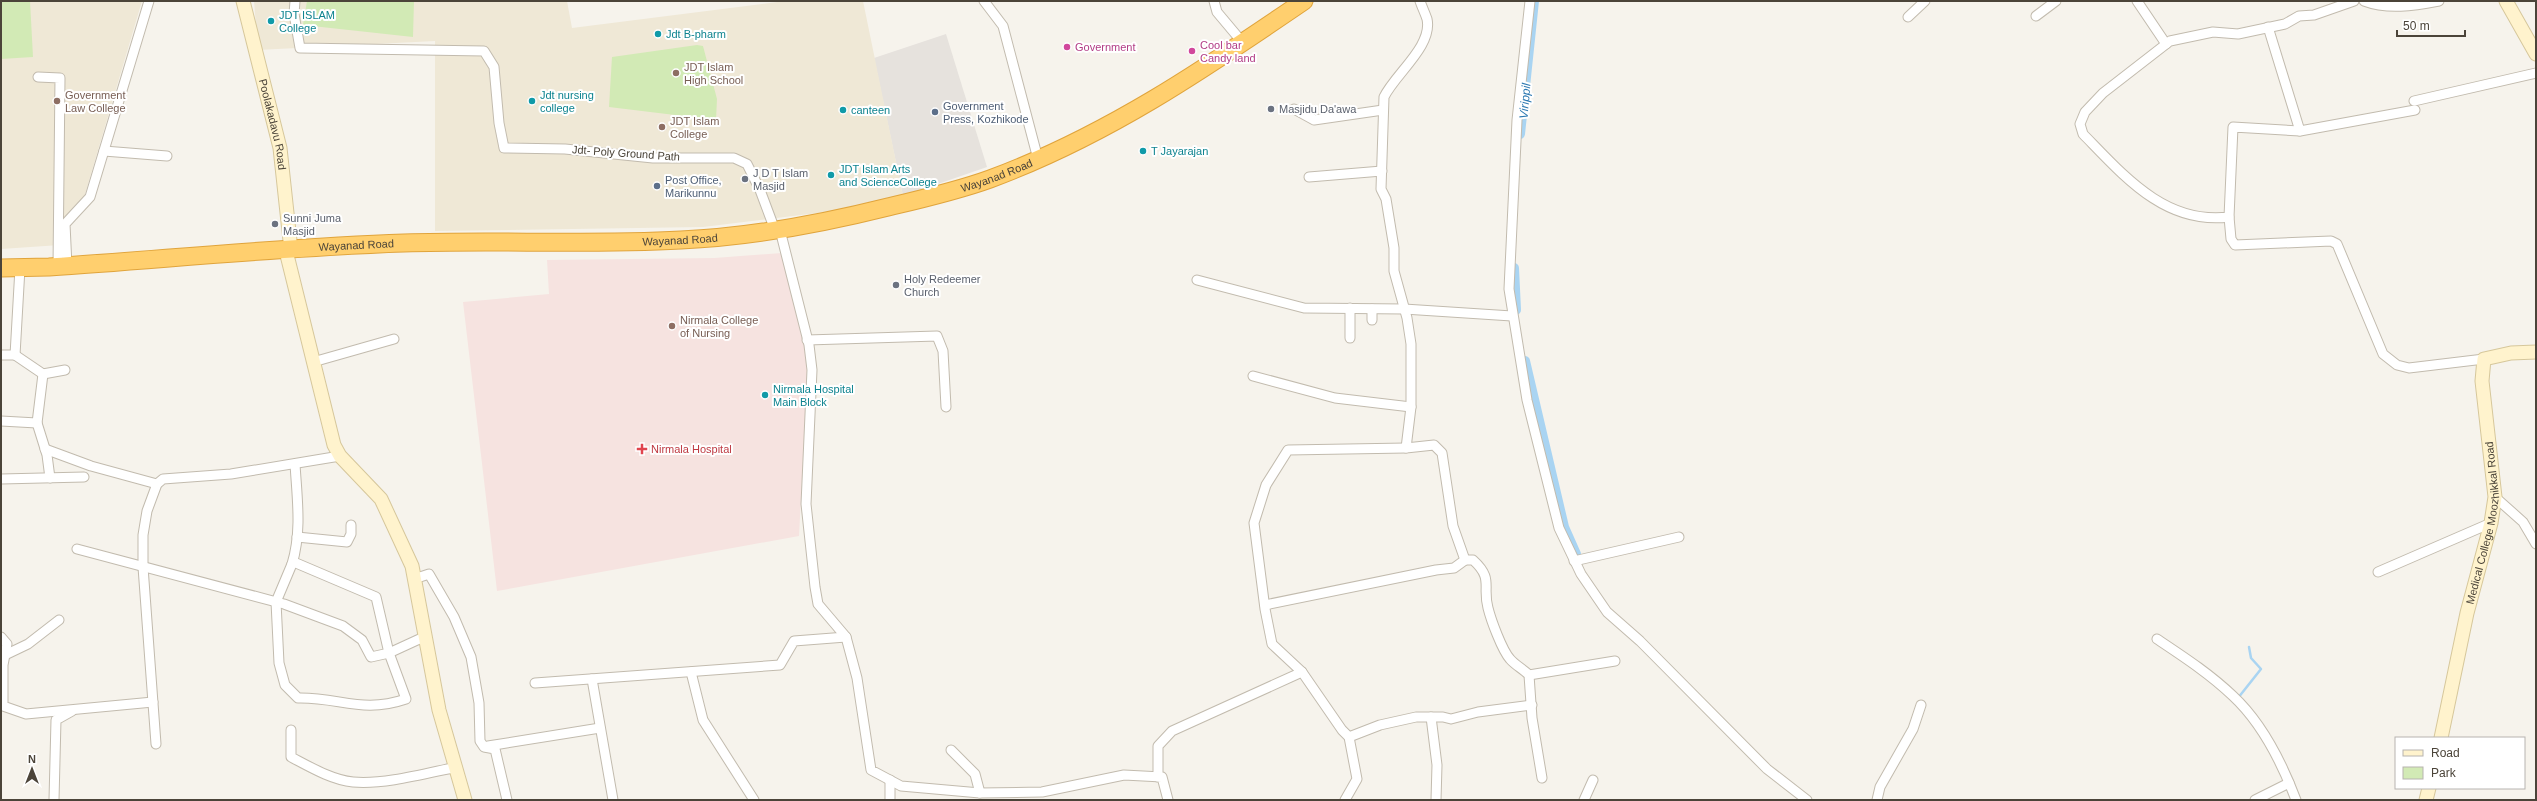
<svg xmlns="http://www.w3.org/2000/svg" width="2537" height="801" font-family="Helvetica,sans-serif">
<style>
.industrial{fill:#e6e2dd}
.education{fill:#efe8d6}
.medical{fill:#f6e3e0}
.green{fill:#d2eab5}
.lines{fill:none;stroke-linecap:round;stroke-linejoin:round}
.stream{stroke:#a9d4f2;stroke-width:2.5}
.canal{stroke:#a9d4f2;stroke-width:10}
.street-casing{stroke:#c2bbae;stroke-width:11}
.secondary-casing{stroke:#d6c79b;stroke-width:15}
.highway-casing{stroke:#e0a43c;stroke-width:19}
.street{stroke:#fff;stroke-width:9}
.secondary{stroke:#fff3cd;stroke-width:13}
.highway{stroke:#ffcf6e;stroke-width:17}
.culture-dot{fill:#0f9aa8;stroke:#fff;stroke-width:1.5}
.hotel-dot{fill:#d1479c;stroke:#fff;stroke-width:1.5}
.education-dot{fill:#8d6e63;stroke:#fff;stroke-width:1.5}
.worship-dot{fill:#6b7280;stroke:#fff;stroke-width:1.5}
.service-dot{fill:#5c6f8a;stroke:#fff;stroke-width:1.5}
.health-dot{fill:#e0444e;stroke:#fff;stroke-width:1.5}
.labels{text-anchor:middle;stroke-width:4;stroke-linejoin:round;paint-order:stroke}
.culture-label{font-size:11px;fill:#0d838f;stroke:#fff;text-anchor:start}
.hotel-label{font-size:11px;fill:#b23c85;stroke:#fff;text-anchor:start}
.education-label{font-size:11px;fill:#785e54;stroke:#fff;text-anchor:start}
.service-label{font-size:11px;fill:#4e5e75;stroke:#fff;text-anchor:start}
.worship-label{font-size:11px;fill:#5b616d;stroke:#fff;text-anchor:start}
.street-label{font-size:11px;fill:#4b4439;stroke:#fff}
.health-label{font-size:11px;fill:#be3a42;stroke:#fff;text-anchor:start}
.water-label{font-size:12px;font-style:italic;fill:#2e7ab2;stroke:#fff}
</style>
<rect width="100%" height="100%" fill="#f6f3ec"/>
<polygon class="industrial" points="946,34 987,167 903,196 874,58"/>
<g class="education">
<polygon points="1,1 142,1 83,201 62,225 60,245 1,249"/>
<polygon points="254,1 567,1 572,28 785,1 863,1 903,196 834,211 703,227 435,231 435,41 258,50"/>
</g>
<polygon class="medical" points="782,253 808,362 799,536 497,591 463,302 549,294 547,260 714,258"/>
<g class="green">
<polygon points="1,1 30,1 33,57 1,59"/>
<polygon points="307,1 414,1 413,37 303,25"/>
<polygon points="697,45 703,46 717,99 716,120 609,107 612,57"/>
</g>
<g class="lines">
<polyline class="stream" points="2238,698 2261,669 2251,658 2249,647"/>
<g class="canal">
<polyline points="1520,134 1534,1"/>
<polyline points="1514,268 1516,310"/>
<polyline points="1525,361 1564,527 1576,554"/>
</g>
<defs>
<g id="street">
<polyline points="295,1 294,14 300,48 484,51 494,67 499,123 504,148 565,149 653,158 734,158 747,164 760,190 775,230"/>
<polyline points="984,1 1003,26 1038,159"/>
<polyline points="1214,1 1217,12 1243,43"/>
<polyline points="1530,1 1517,120 1509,289 1527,400 1559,528 1581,574 1607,612 1640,641 1767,769 1807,800"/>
<polyline points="2137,1 2166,44"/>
<path d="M2364,1C2388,10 2413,6 2439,1"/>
<polyline points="2036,16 2056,1"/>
<polyline points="1908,17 1925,1"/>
<polyline points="2268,27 2300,131 2415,110"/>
<polyline points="38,77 60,78 58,267"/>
<polyline points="2414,101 2536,73"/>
<polyline points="1294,109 1314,120 1383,110"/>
<path d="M2300,131L2233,127L2229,217C2165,225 2124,176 2083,134L2080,124L2085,112L2103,93L2170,41L2213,32L2238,34L2285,24L2299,16L2314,15L2354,1"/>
<polyline points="104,151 167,156"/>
<polyline points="1309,177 1382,171"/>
<polyline points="2229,217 2231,239 2235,245 2331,241 2337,244 2383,354 2397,365 2409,368 2484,359"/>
<polyline points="780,230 809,345 812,370 806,504 815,587 818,604 846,637 857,678 871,770 901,786 980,793 1042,792 1124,775 1162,777 1168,800"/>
<polyline points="67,266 65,224 90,197 149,1"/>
<polyline points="1197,280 1304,308 1404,309 1512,316"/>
<polyline points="1372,309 1372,320"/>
<polyline points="1350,338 1350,308"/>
<polyline points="807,340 937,336 943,351 946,407"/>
<polyline points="1,355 15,355 20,268"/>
<polyline points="15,355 43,374 65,370"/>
<polyline points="313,362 394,339"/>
<polyline points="1253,376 1335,398 1411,407"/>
<polyline points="1,421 37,423 43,374"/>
<polyline points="37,423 47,455 50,478"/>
<polyline points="45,449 91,466 157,484"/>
<polyline points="1,479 84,477"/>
<polyline points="2495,497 2523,522 2536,544"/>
<polyline points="297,537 347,542 351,534 351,525"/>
<polyline points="77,549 284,604 343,626 362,640 371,657 389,653 426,636"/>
<path d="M1465,560H1473C1494,579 1482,586 1488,608C1491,620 1502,650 1510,659C1515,665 1523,669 1529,675L1532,718L1542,778"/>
<polyline points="1574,561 1679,537"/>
<path d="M296,563L376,597L389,653L406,699C362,714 340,697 298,698L285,685L279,663L276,602L292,564Z"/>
<path d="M292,564C302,531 297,498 295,464"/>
<polyline points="2378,572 2491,523"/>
<polyline points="414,579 429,574 454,617 471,657 479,703 480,741 484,747 495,749 507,800"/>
<path d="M1265,605L1436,570L1454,568L1465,560L1453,526L1442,453L1434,445L1406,448L1411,407V344L1407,318L1394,271V248L1386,199L1381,189L1384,97C1395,74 1433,46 1427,19C1425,13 1422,7 1420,1"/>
<polyline points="1,637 7,644 3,665 3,706 26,714 153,702"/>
<path d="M2157,639C2184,657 2210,674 2233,696C2262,723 2282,763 2296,800"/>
<polyline points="5,655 28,644 59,620"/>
<polyline points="691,672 703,720 754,800"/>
<polyline points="1529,675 1615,661"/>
<polyline points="592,679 613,800"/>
<polyline points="535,683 780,665 794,641 846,637"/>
<polyline points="1431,717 1437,765 1436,800"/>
<path d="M291,730V757C310,767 332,780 353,782C384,785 427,773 457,767"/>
<polyline points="1349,737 1380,725 1416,717 1443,717 1451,719 1478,712 1532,705"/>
<polyline points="156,744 143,567 143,535 147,511 157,484 163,479 231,474 340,456"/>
<polyline points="488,746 600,728"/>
<polyline points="951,750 975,774 980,793"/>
<polyline points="1158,777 1158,746 1172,731 1302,672"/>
<polyline points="54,800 56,720 72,711"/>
<polyline points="890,800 890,780"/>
<polyline points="1345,800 1357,779 1349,737 1342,730 1302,672 1272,644 1265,609 1254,523 1266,485 1288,450 1406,448"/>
<polyline points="1584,800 1593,780"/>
<polyline points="1877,800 1880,787 1913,729 1921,705"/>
<polyline points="2255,800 2289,783"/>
</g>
<g id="secondary">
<path id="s1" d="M243,1L280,148L291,250"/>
<polyline points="2506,1 2536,54"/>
<polyline points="286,251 334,445 340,456 381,499 412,566 439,710 465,800"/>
<path id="s2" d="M2441,738L2467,613L2491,523L2495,497L2482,381L2484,359L2511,353L2536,352"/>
<polyline points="2426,800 2429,788"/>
</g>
<g id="highway">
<path id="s3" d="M1,268L49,267C167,259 285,247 404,243C496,240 588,245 681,240C751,237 820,224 888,207C922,199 957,191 990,179C1106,136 1203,70 1304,1"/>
</g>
</defs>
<use href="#street" class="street-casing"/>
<use href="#secondary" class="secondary-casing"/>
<use href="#highway" class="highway-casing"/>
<use href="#street" class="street"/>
<use href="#secondary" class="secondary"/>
<use href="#highway" class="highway"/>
</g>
<g class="culture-dot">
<circle cx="271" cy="21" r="4"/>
<circle cx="658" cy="34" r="4"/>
<circle cx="532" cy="101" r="4"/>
<circle cx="843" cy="110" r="4"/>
<circle cx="1143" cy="151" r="4"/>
<circle cx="831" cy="175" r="4"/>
<circle cx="765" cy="395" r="4"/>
</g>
<g class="hotel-dot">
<circle cx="1067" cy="47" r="4"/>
<circle cx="1192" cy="51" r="4"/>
</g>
<g class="education-dot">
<circle cx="676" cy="73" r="4"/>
<circle cx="57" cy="101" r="4"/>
<circle cx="662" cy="127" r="4"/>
<circle cx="672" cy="326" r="4"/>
</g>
<g class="worship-dot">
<circle cx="1271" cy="109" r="4"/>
<circle cx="745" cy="179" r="4"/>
<circle cx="275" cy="224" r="4"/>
<circle cx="896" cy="285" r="4"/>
</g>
<g class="service-dot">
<circle cx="935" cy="112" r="4"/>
<circle cx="657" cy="186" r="4"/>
</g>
<path class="health-dot" d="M640 443h4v4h4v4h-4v4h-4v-4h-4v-4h4z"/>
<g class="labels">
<g class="culture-label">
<text x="279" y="19">JDT ISLAM<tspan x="279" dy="13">College</tspan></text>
<text x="666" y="38">Jdt B-pharm</text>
<text x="540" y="99">Jdt nursing<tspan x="540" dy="13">college</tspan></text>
<text x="851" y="114">canteen</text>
<text x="1151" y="155">T Jayarajan</text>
<text x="839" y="173">JDT Islam Arts<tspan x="839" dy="13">and ScienceCollege</tspan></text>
<text x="773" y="393">Nirmala Hospital<tspan x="773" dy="13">Main Block</tspan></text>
</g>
<g class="hotel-label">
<text x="1200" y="49">Cool bar<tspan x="1200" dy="13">Candy land</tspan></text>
<text x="1075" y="51">Government</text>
</g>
<g class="education-label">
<text x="684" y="71">JDT Islam<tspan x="684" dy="13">High School</tspan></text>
<text x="65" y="99">Government<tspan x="65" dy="13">Law College</tspan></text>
<text x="670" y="125">JDT Islam<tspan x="670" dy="13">College</tspan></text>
<text x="680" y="324">Nirmala College<tspan x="680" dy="13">of Nursing</tspan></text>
</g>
<g class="service-label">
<text x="943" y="110">Government<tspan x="943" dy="13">Press, Kozhikode</tspan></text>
<text x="665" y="184">Post Office,<tspan x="665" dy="13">Marikunnu</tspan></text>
</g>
<g class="worship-label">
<text x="1279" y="113">Masjidu Da'awa</text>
<text x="753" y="177">J D T Islam<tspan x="753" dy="13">Masjid</tspan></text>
<text x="283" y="222">Sunni Juma<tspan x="283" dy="13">Masjid</tspan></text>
<text x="904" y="283">Holy Redeemer<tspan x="904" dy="13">Church</tspan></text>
</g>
<g class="street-label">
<text dy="4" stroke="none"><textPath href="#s1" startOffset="127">Poolakadavu Road</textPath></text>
<text transform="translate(626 153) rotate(4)" y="4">Jdt- Poly Ground Path</text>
<text dy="4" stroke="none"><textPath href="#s3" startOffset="1004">Wayanad Road</textPath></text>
<text dy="4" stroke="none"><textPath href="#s3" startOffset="680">Wayanad Road</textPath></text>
<text dy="4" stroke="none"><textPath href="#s3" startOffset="356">Wayanad Road</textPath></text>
<text dy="4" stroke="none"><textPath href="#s2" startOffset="220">Medical College Moozhikkal Road</textPath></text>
</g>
<g class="health-label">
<text x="651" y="453">Nirmala Hospital</text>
</g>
<g class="water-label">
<text transform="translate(1525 101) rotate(-85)" y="4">Virippil</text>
</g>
</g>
<rect width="2537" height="801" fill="none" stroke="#4b4439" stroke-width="4"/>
<rect x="2395" y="737" width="130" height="52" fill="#ffffff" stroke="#b7b4b0"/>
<rect x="2403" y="750" width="20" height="6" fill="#fff3cd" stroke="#b7b4b0"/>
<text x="2431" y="757" font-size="12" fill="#4b4439">Road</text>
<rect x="2403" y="767" width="20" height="12" fill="#d2eab5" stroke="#b7b4b0"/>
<text x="2431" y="777" font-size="12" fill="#4b4439">Park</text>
<g transform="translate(32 769)" stroke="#ffffff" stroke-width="3" paint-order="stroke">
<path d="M0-3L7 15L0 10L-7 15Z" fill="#4b4439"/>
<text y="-6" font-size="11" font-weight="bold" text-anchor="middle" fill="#4b4439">N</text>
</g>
<path d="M2397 30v6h68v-6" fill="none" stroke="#4b4439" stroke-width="2"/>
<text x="2403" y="30" font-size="12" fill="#4b4439" stroke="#ffffff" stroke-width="3" paint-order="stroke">50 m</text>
</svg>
